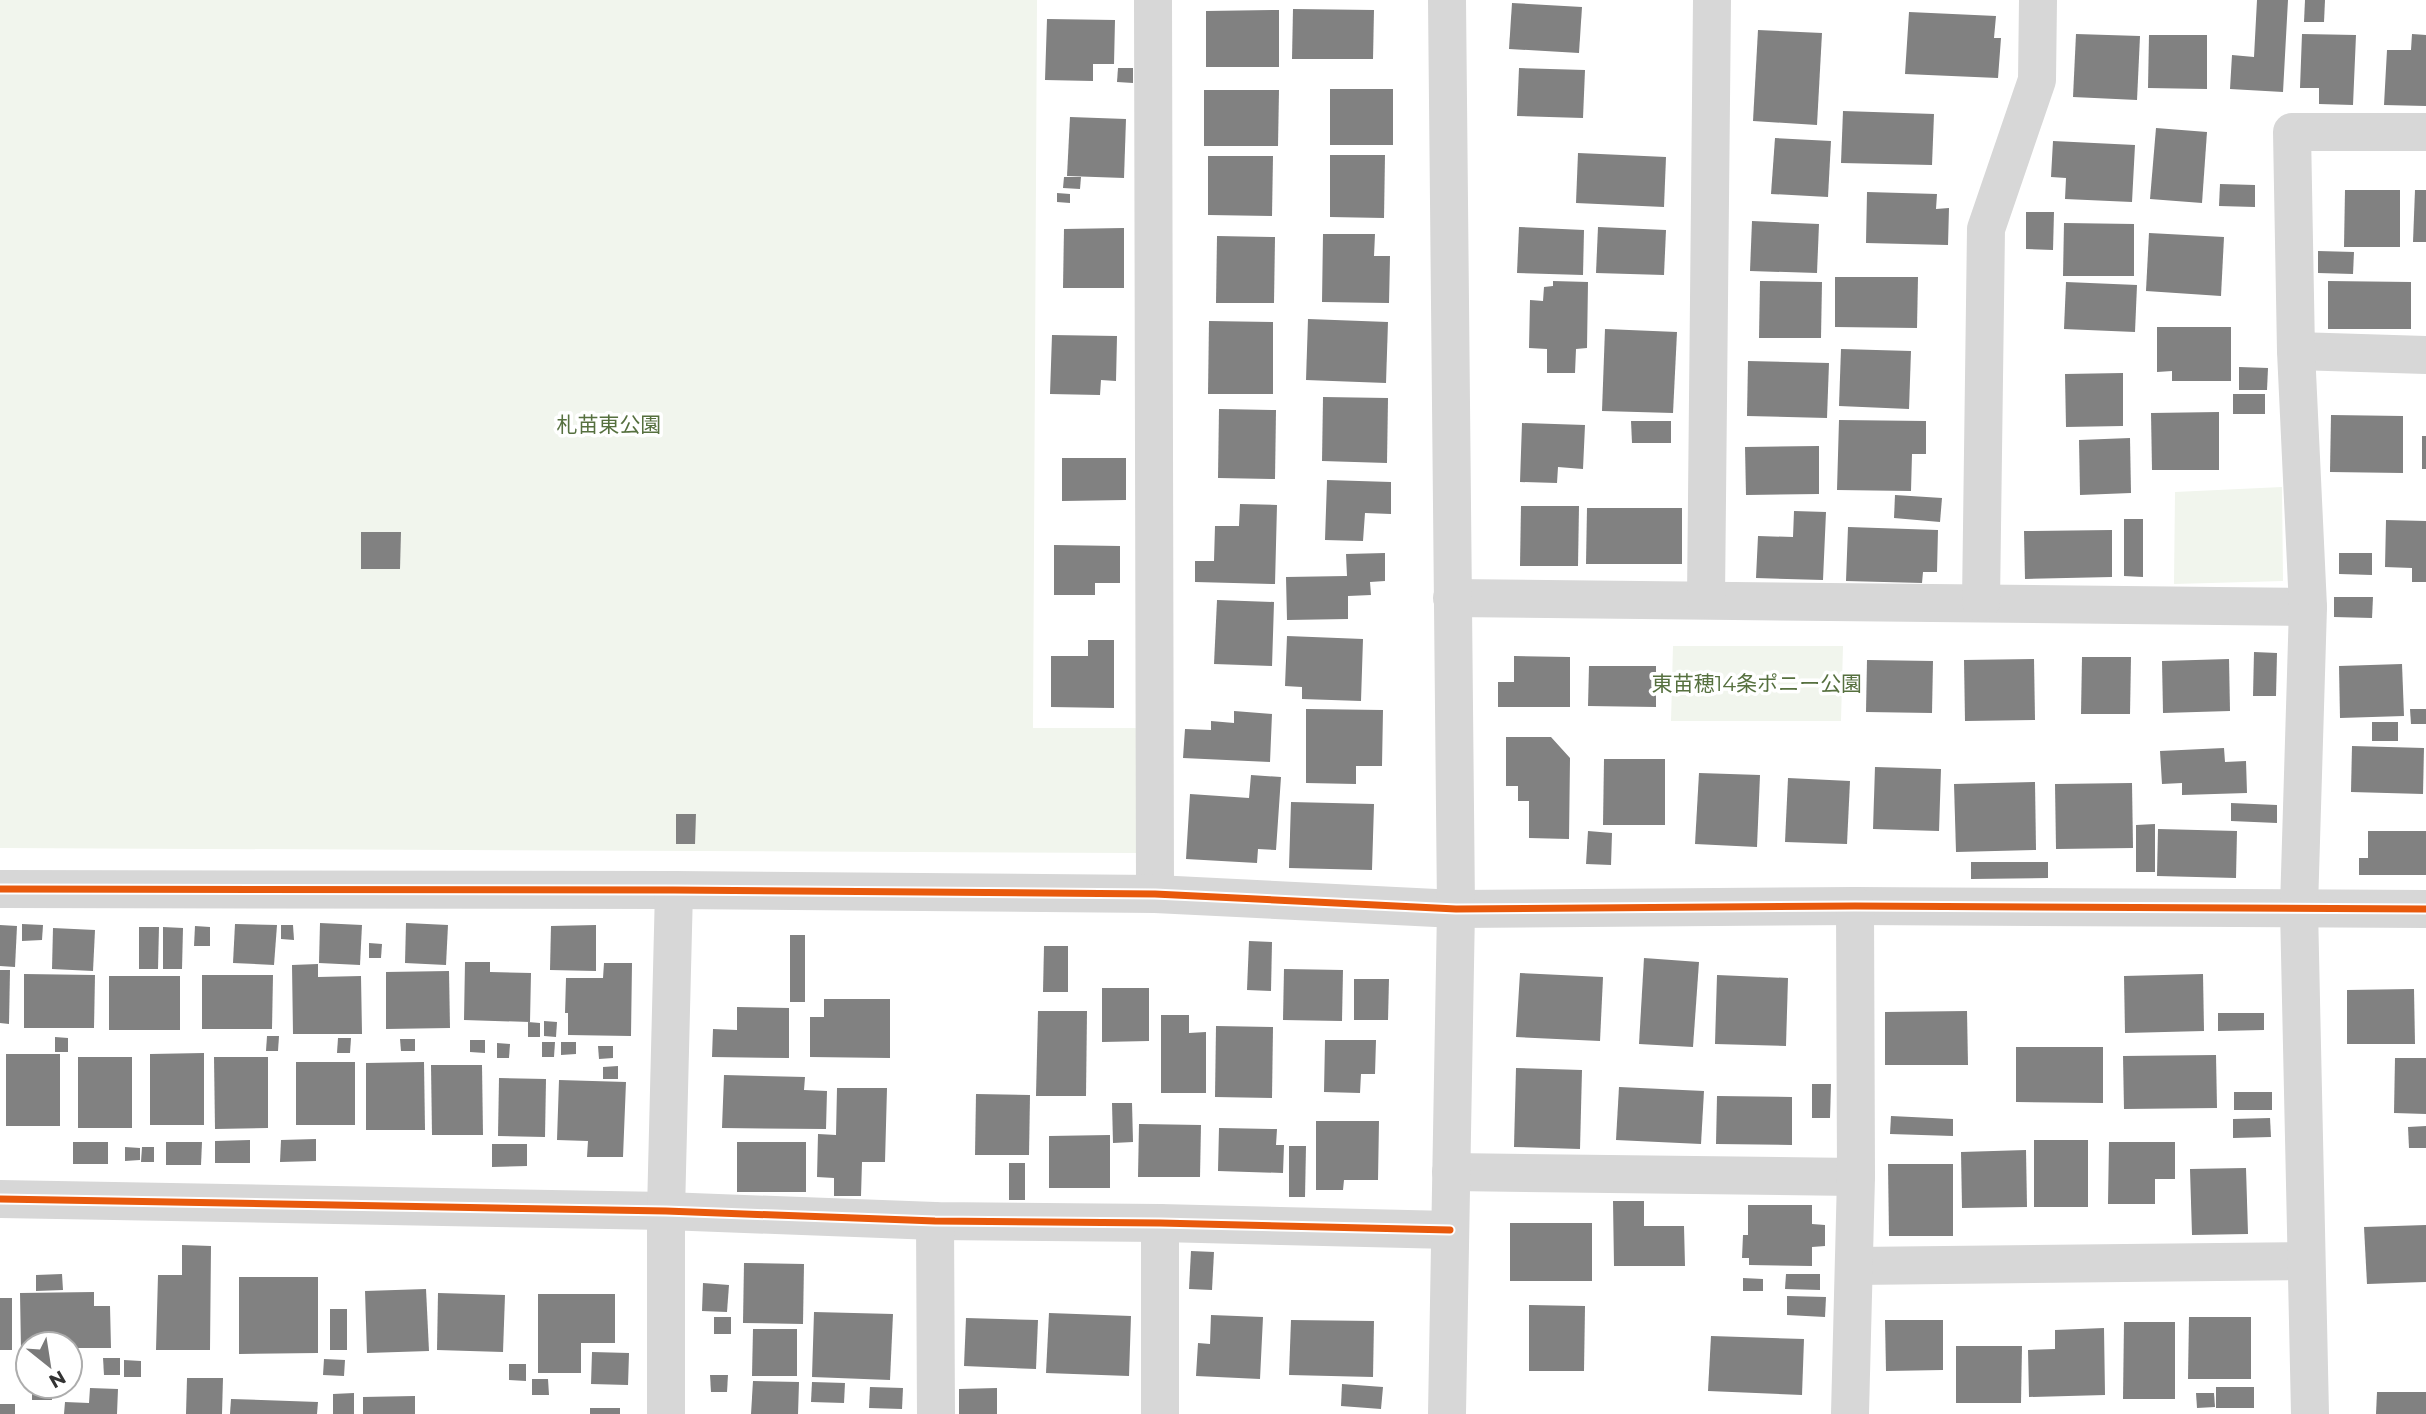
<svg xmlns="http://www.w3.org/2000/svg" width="2426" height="1414" font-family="Montserrat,'Noto Sans JP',sans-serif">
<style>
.green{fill:#f1f5ed}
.building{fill:#818181}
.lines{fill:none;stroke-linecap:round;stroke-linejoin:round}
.street{stroke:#d7d7d7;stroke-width:38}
.cycleway-casing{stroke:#fff;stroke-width:11}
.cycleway{stroke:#e8590c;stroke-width:7}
.labels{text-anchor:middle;stroke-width:7;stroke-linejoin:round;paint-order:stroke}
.park-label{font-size:21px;fill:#56703f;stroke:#fff}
</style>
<rect width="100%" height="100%" fill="#fff"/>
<g class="green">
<polygon points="0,0 1037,0 1033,728 1136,728 1136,853 0,848"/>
<polygon points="2282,487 2283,581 2174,584 2175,492"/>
<polygon points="1673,646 1843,646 1841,721 1671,721"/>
</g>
<g class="building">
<polygon points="2257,0 2288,0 2283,92 2230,89 2232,55 2254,57"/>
<polygon points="2305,0 2325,0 2324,22 2304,22"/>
<polygon points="1512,3 1582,7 1579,53 1509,49"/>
<polygon points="1293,9 1374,10 1373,59 1292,59"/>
<polygon points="1279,10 1279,67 1206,67 1206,11"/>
<polygon points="1909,12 1996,16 1994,38 2001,38 1998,78 1905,74"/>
<polygon points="1047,19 1115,20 1114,64 1093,64 1093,81 1045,80"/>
<polygon points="1758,30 1822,33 1817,125 1753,121"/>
<polygon points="2076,34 2140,36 2137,100 2073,97"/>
<polygon points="2302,34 2356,35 2353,105 2319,104 2319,88 2300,88"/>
<polygon points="2412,34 2426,35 2426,106 2384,105 2387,50 2411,50"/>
<polygon points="2149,35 2207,35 2207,89 2148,88"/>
<polygon points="1118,68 1133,68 1133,83 1117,82"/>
<polygon points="1519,68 1585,70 1583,118 1517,116"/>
<rect x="1330" y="89" width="63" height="56"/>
<polygon points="1204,90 1279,90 1278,146 1204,146"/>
<polygon points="1843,111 1934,114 1932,165 1841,163"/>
<polygon points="1070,117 1126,119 1124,178 1067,176"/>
<polygon points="2156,128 2207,132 2202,203 2150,199"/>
<polygon points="1775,138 1831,141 1828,197 1771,194"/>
<polygon points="2053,141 2135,145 2132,202 2065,199 2066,178 2051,177"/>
<polygon points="1578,153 1666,157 1664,207 1576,203"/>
<polygon points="1330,155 1385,155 1384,218 1330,217"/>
<polygon points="1208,156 1273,156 1272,216 1208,215"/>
<polygon points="1064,177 1081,177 1080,189 1063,188"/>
<polygon points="2220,184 2255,185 2255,207 2219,206"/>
<polygon points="2345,190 2400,190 2400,247 2344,247"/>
<polygon points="2415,190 2426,190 2426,242 2413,242"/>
<polygon points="1867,192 1937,194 1936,209 1949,208 1948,245 1866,243"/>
<polygon points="1057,193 1070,194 1070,203 1057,202"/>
<polygon points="2026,212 2054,212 2053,250 2026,249"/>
<polygon points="1752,221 1819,224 1817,273 1750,271"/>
<polygon points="2064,223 2134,224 2134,276 2063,276"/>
<polygon points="1519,227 1584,230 1583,275 1517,273"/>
<polygon points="1598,227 1666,230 1664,275 1596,273"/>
<polygon points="1124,228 1124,288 1063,288 1064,229"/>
<polygon points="2149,233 2224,237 2221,296 2146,291"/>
<polygon points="1323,234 1375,234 1374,256 1390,256 1389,303 1322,302"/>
<polygon points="1217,236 1275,237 1274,303 1216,303"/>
<polygon points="2318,251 2354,252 2353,274 2318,273"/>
<polygon points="1835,277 1918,277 1917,328 1835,327"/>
<polygon points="1553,281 1588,282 1587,348 1576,349 1575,373 1547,373 1547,349 1529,348 1530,300 1543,301 1544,287 1553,286"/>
<polygon points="1760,281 1822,282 1821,338 1759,338"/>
<polygon points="2328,281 2411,282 2411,329 2328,329"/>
<polygon points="2066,282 2137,285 2135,332 2064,329"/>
<polygon points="1308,319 1388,322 1386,383 1306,380"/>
<polygon points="1209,321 1273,322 1273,394 1208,394"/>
<polygon points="2157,327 2231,327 2231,381 2172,381 2172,371 2157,372"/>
<polygon points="1605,329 1677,332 1673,413 1602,411"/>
<polygon points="1052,335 1117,336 1116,381 1101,380 1100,395 1050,394"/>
<polygon points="1841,349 1911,351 1909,409 1839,406"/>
<polygon points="1748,361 1829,363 1827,418 1747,416"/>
<polygon points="2239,367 2268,368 2267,390 2239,390"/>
<polygon points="2123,373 2123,426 2066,427 2065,374"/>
<rect x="2233" y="394" width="32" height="20"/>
<polygon points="1323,397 1388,398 1387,463 1322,461"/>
<polygon points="1219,409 1276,410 1275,479 1218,478"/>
<polygon points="2219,412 2219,470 2152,470 2151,413"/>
<polygon points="2331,415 2403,416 2403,473 2330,472"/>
<polygon points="1839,420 1926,421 1926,454 1912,454 1911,491 1837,490"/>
<polygon points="1631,421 1671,421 1671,443 1632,443"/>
<polygon points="1522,423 1585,425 1583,469 1558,467 1557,483 1520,482"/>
<rect x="2422" y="436" width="4" height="33"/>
<polygon points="2130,438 2131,493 2080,495 2079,440"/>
<polygon points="1819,446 1819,494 1746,495 1745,447"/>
<polygon points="1062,458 1126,458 1126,500 1062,501"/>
<polygon points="1327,480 1391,482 1391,514 1365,513 1363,541 1325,540"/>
<polygon points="1895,495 1942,498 1940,522 1894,518"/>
<polygon points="1240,504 1277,505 1275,584 1195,582 1195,561 1214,561 1215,526 1239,526"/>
<polygon points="1521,506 1579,506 1578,566 1520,566"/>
<polygon points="1587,508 1682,508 1682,564 1586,564"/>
<polygon points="1794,511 1826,512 1823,580 1756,578 1758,536 1793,537"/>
<polygon points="2124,519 2143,519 2143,577 2124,576"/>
<polygon points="2386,520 2426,521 2426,582 2412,582 2412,568 2385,567"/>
<polygon points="1848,527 1938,530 1937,572 1923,572 1922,583 1846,581"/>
<polygon points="2112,530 2112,577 2025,579 2024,531"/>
<polygon points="361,532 401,532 400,569 361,569"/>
<polygon points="1054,545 1120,546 1120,583 1095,583 1095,595 1054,595"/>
<polygon points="1385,553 1385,581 1370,582 1371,595 1348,596 1348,619 1287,620 1286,577 1347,576 1346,554"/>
<polygon points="2339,553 2372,553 2372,575 2339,574"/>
<polygon points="2334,597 2373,597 2372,618 2334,617"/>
<polygon points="1217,600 1274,602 1272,666 1214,664"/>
<polygon points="1287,636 1363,639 1361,701 1302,699 1302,687 1285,686"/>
<polygon points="1088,640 1114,640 1114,708 1051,707 1051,656 1088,656"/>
<polygon points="2254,652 2277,653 2276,696 2253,696"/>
<polygon points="1514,656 1570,657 1570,707 1498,707 1498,682 1514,682"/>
<polygon points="2082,657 2131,657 2130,714 2081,714"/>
<polygon points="2034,659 2035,720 1965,721 1964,660"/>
<polygon points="2229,659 2230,711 2163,713 2162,661"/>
<polygon points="1867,660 1933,661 1932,713 1866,712"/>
<polygon points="2402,664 2404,716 2340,718 2339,666"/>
<polygon points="1589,666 1656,666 1656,707 1588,706"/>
<polygon points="1306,709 1383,710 1382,766 1356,766 1356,784 1306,783"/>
<polygon points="2410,709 2426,709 2426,724 2411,724"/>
<polygon points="1234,711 1272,714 1270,762 1183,758 1185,729 1211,730 1211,721 1234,723"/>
<rect x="2372" y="722" width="26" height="19"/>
<polygon points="1506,737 1551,737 1570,758 1569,839 1529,838 1529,801 1518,801 1518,786 1506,786"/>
<polygon points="2352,746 2424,748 2423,794 2351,792"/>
<polygon points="2224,748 2225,762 2246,761 2247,793 2182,795 2182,783 2162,784 2160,751"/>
<polygon points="1604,759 1665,759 1665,825 1603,825"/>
<polygon points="1875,767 1941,769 1939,831 1873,829"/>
<polygon points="1699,773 1760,775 1757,847 1695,844"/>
<polygon points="1251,775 1281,777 1276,850 1258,849 1257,863 1186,859 1190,794 1249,798"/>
<polygon points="1788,778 1850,781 1847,844 1785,842"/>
<polygon points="2035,782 2036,850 1956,852 1954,784"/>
<polygon points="2132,783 2133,848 2056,849 2055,784"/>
<polygon points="1291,802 1374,804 1372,870 1289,868"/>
<polygon points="2231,803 2277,805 2277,823 2231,821"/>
<polygon points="676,814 696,814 695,844 676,844"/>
<polygon points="2155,824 2155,872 2136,872 2136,825"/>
<polygon points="2158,829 2237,831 2236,878 2157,876"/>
<polygon points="1588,831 1612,833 1611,865 1586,864"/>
<polygon points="2368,831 2426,831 2426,875 2359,875 2359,858 2368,858"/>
<polygon points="1971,862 2048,862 2048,878 1971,879"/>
<polygon points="320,923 362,925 360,965 319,963"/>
<polygon points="406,923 448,925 446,965 405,963"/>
<polygon points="22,924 43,925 42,940 22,941"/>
<polygon points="235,924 277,925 274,965 233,963"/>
<polygon points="0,925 17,926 15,967 0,966"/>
<polygon points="281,925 293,925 294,940 281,939"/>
<polygon points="596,925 596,971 550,970 551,926"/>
<polygon points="195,926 210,927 210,946 194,946"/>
<polygon points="139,927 159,927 158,969 139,969"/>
<polygon points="163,927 183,928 182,969 163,969"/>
<polygon points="53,928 95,930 93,971 52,969"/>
<rect x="790" y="935" width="15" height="67"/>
<polygon points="1249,941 1272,942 1271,991 1247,990"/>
<polygon points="369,943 382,944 381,958 369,958"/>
<polygon points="1044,946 1068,946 1068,992 1043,992"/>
<polygon points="1644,958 1699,962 1693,1047 1639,1044"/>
<polygon points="465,962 490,962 490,972 531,973 530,1022 464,1020"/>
<polygon points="604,963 632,963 631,1036 568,1035 568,1013 565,1013 566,978 603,978"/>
<polygon points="318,964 318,977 361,976 362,1034 293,1034 292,965"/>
<polygon points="1284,969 1343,970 1342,1021 1283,1020"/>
<polygon points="0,970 10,970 9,1024 0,1023"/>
<polygon points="449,971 450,1028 386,1029 386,972"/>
<polygon points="1520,973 1603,977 1600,1041 1516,1037"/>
<polygon points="24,974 95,975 94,1028 24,1028"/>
<polygon points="2203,974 2204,1031 2125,1033 2124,976"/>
<polygon points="202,975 273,975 272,1029 202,1029"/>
<polygon points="1717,975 1788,978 1786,1046 1715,1044"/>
<rect x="109" y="976" width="71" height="54"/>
<polygon points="1354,979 1389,979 1388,1020 1354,1020"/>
<polygon points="1102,988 1149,988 1149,1041 1102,1042"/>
<polygon points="2414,989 2415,1044 2347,1044 2347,990"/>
<polygon points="824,999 890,999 890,1058 810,1057 810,1017 824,1017"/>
<polygon points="737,1007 789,1008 789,1058 712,1057 713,1029 737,1030"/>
<polygon points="1038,1011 1087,1011 1086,1096 1036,1096"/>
<polygon points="1967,1011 1968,1065 1885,1065 1885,1012"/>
<polygon points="2218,1013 2264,1013 2264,1030 2218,1031"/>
<polygon points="1161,1015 1189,1015 1189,1033 1206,1032 1206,1093 1161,1093"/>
<polygon points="544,1021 557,1022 556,1037 544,1036"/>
<polygon points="528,1022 540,1023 540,1037 528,1037"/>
<polygon points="1216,1026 1273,1027 1272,1098 1215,1097"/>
<polygon points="267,1036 279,1036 278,1051 266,1051"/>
<polygon points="55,1037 68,1038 68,1052 55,1052"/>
<polygon points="338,1038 351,1038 350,1053 337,1053"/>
<polygon points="400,1039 415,1039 415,1051 401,1051"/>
<polygon points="470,1040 485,1040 485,1053 470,1052"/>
<polygon points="1325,1040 1376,1040 1375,1074 1361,1074 1360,1093 1324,1092"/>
<polygon points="542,1042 555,1042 554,1057 542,1057"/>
<polygon points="561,1042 576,1042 576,1054 561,1055"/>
<polygon points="497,1043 510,1044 509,1058 497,1058"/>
<polygon points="598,1046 613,1046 613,1058 599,1059"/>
<polygon points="2016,1047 2103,1047 2103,1103 2016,1102"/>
<polygon points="204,1053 204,1125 150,1125 150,1054"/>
<rect x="6" y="1054" width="54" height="72"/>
<polygon points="2216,1055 2217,1108 2124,1109 2123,1056"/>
<rect x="78" y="1057" width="54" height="71"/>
<polygon points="214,1057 268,1057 268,1128 215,1129"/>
<polygon points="2395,1058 2426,1058 2426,1114 2394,1113"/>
<rect x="296" y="1062" width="59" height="63"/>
<polygon points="424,1062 425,1130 366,1130 366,1063"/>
<polygon points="431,1065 482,1065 483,1135 432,1135"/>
<polygon points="618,1066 618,1079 603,1079 603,1067"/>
<polygon points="1516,1068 1582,1070 1580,1149 1514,1147"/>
<polygon points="724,1075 805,1077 804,1090 827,1091 826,1129 722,1128"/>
<polygon points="499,1078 546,1079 545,1137 498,1136"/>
<polygon points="559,1080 626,1082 623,1157 587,1157 588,1141 557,1140"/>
<polygon points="1812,1084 1831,1084 1830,1118 1812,1118"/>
<polygon points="1619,1087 1704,1091 1701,1144 1616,1140"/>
<polygon points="837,1088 887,1088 885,1162 862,1162 861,1196 834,1196 834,1178 817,1177 818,1134 836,1135"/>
<rect x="2234" y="1092" width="38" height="18"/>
<polygon points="976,1094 1030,1095 1029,1155 975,1155"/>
<polygon points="1717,1096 1792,1097 1792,1145 1716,1144"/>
<polygon points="1112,1103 1132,1103 1133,1142 1113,1143"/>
<polygon points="1891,1116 1953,1119 1953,1136 1890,1134"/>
<polygon points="2270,1118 2271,1137 2233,1138 2233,1119"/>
<polygon points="1316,1121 1379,1121 1378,1180 1344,1180 1343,1190 1316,1190"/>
<polygon points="1139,1124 1201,1125 1200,1177 1138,1177"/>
<polygon points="2426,1126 2426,1148 2409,1148 2408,1127"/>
<polygon points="1219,1128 1277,1129 1276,1145 1284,1145 1283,1173 1218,1171"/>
<polygon points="1110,1135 1110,1188 1049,1188 1049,1136"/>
<polygon points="316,1139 316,1161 280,1162 281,1140"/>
<polygon points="250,1140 250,1163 215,1163 215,1141"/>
<rect x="2034" y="1140" width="54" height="67"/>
<rect x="73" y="1142" width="35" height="22"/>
<polygon points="166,1142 202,1142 201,1165 166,1165"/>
<rect x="737" y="1142" width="69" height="50"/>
<polygon points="2109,1142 2175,1142 2175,1179 2155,1179 2155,1204 2108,1204"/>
<polygon points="492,1144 527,1144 527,1166 492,1167"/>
<polygon points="1289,1146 1306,1146 1305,1197 1289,1197"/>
<polygon points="125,1147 140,1148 140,1160 125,1161"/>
<polygon points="142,1147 154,1147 154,1162 141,1162"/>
<polygon points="2026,1150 2027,1207 1962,1208 1961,1152"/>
<rect x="1009" y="1163" width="16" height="37"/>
<polygon points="1888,1164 1953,1164 1953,1236 1889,1236"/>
<polygon points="2246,1168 2248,1234 2192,1235 2190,1169"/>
<polygon points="1613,1201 1644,1201 1644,1226 1684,1226 1685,1266 1614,1266"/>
<polygon points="1748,1205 1812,1205 1812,1224 1825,1225 1825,1246 1812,1247 1812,1266 1749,1265 1749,1258 1742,1258 1743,1235 1748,1235"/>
<rect x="1510" y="1223" width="82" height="58"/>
<polygon points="2426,1225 2426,1282 2367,1284 2364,1227"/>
<polygon points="182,1245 211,1246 210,1350 156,1350 158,1275 182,1275"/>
<polygon points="1191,1251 1214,1252 1212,1290 1189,1289"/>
<polygon points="744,1263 804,1264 803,1324 743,1323"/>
<polygon points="62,1274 63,1290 36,1291 36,1275"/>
<polygon points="1786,1274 1820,1274 1820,1290 1785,1289"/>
<polygon points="239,1277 318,1277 318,1353 239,1354"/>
<polygon points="1743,1278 1763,1279 1763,1291 1743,1291"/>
<polygon points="703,1283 729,1285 727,1312 702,1311"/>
<polygon points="426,1289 429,1351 367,1353 365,1291"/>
<polygon points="94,1292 94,1306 110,1306 111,1348 70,1348 70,1344 28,1344 28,1349 21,1349 20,1293"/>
<polygon points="438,1293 505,1295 503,1352 437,1350"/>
<polygon points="538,1294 615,1294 615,1343 581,1343 581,1373 538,1373"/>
<polygon points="1787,1296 1826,1297 1825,1317 1787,1315"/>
<rect x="0" y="1298" width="12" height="52"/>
<polygon points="1529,1305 1585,1306 1584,1371 1529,1371"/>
<rect x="330" y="1309" width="17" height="41"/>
<polygon points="814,1312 893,1314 890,1380 812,1377"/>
<polygon points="1049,1313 1131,1316 1129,1376 1046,1373"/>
<polygon points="1211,1315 1263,1317 1260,1379 1196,1376 1198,1343 1210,1344"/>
<rect x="714" y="1317" width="17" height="17"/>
<polygon points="2189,1317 2251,1317 2251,1379 2188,1379"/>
<polygon points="966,1318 1038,1320 1036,1369 964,1366"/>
<polygon points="1291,1320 1374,1321 1373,1377 1289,1375"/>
<polygon points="1885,1320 1943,1320 1943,1370 1886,1371"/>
<polygon points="2124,1322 2175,1322 2175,1399 2123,1399"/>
<polygon points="2104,1328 2105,1395 2029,1397 2028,1350 2055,1349 2055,1330"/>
<polygon points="753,1329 797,1329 797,1376 752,1376"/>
<polygon points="1711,1336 1804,1339 1802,1395 1708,1391"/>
<polygon points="1956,1346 2022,1346 2021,1403 1956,1403"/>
<polygon points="592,1352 629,1353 628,1385 591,1384"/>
<polygon points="103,1358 120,1358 120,1375 104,1375"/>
<polygon points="324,1359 345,1360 344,1376 323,1375"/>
<polygon points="124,1360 141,1361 141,1377 124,1377"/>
<polygon points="509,1364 526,1364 526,1381 509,1380"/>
<polygon points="710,1375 728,1375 727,1392 711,1392"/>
<polygon points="187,1378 223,1378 222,1414 186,1414"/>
<polygon points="532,1379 548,1379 549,1395 532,1395"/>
<polygon points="753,1381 799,1382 798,1414 751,1414"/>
<polygon points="812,1382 845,1383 844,1403 811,1402"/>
<polygon points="1342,1384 1383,1387 1381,1409 1341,1406"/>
<polygon points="32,1386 51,1386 52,1400 32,1400"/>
<polygon points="870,1387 903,1388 902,1409 869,1408"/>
<rect x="2216" y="1387" width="38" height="21"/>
<polygon points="90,1388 118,1389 117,1414 64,1414 65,1402 89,1403"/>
<polygon points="997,1388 997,1414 959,1414 959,1389"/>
<polygon points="2377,1392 2426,1392 2426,1414 2376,1414"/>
<polygon points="354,1393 354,1414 333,1414 333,1394"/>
<polygon points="2196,1393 2214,1393 2215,1407 2197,1408"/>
<polygon points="415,1396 415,1414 363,1414 363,1397"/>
<polygon points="231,1399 318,1402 317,1414 230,1414"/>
<rect x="0" y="1404" width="15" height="10"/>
<rect x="590" y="1408" width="30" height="6"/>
</g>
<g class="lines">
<g class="street">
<polyline points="1153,0 1155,894"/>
<polyline points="2296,351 2426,355"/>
<polyline points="1452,598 2308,607"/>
<polyline points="1706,599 1712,0"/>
<polyline points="1981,602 1986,229 2037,80 2038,0"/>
<polyline points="0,889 674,890 1155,894 1456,909 1855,906 2426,909"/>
<polyline points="1451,1172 1856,1177"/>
<polyline points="0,1199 666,1211 935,1221 1160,1223 1450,1230"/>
<polyline points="935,1221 936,1414"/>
<polyline points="1160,1223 1160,1414"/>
<polyline points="1855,1266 2306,1261"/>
<polyline points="666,1414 666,1211 674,890"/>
<polyline points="1447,1414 1456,909 1447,0"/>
<polyline points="1850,1414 1856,1177 1855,906"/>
<polyline points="2310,1414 2299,908 2308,607 2296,351 2292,132 2426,132"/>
</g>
<defs>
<g id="cycleway">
<polyline points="0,889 674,890 1155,894 1456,909 1855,906 2426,909"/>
<polyline points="0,1199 666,1211 935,1221 1160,1223 1450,1230"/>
</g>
</defs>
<use href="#cycleway" class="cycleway-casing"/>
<use href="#cycleway" class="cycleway"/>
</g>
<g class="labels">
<g class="park-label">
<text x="609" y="432">札苗東公園</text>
<text x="1757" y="691">東苗穂14条ポニー公園</text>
</g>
</g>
<g transform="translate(49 1365) rotate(150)"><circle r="33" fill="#ffffff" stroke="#adadad" stroke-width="2"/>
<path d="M0-5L12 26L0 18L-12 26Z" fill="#7a7a7a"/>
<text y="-10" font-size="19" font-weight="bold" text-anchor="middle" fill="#333333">N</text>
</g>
</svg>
